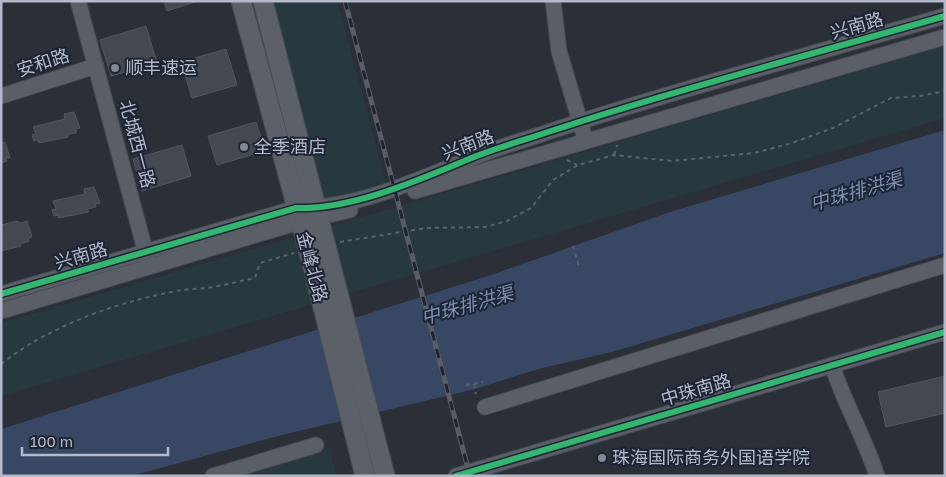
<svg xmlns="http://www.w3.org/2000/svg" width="946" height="477" font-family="'Golos Text','Noto Sans SC',sans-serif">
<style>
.green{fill:#27393e}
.water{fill:#384763}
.building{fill:#444850;stroke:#52575f}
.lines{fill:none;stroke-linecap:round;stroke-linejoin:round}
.minor-casing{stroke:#464a51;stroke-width:17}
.major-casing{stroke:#484c55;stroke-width:21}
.path{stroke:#5d626a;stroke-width:2;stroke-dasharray:4 4;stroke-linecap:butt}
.minor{stroke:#5a5e66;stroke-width:15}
.major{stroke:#5c6068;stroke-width:19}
.rail-casing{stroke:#595c64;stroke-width:5}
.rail{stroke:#1d2433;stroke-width:3;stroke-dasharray:9;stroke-linecap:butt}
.cycleway-casing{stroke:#1d2433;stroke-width:9}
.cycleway{stroke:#33b770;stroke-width:6}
.poi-dot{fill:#848996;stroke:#1d2433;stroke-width:2}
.labels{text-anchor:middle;stroke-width:4;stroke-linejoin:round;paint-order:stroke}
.street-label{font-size:18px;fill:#b4bac9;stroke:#1d2433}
.poi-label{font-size:18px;fill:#b4bac9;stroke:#1d2433;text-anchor:start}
.water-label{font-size:19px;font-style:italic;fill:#7c8eb1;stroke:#1d2433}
</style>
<rect width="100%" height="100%" fill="#2a2f38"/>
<g class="green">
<polygon points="270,1 337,1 387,185 320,202"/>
<polygon points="945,46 945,118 1,396 1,323"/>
<polygon points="330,447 336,476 234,476"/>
</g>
<polygon class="water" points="945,130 945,253 612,352 538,369 475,389 274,437 131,476 1,476 1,429 491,275 673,211"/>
<g class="building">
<polygon points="164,1 198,1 167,11"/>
<polygon points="146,26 157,63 111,76 100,40"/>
<polygon points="226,49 237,85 192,98 181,62"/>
<polygon points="74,112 80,128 76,129 76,133 68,134 68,137 39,143 38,140 34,141 32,135 36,134 33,127 65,119 64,114"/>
<polygon points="256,122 265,151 217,165 208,136"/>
<polygon points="5,142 10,158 6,158 7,161 1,163 1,143"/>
<polygon points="182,145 191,176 142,191 133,159"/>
<polygon points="94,187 100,203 95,204 96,207 88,209 88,212 59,218 58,215 54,216 52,210 56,209 53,201 85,194 84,189"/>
<polygon points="16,221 21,223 27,221 32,237 28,238 29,241 20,244 21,246 1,251 2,225"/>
<polygon points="945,376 945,413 886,427 878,392"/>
</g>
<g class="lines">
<defs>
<g id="minor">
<polyline points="78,1 148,261"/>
<polyline points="553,1 559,51 583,132"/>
<polyline points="1,96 96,66"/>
<polyline points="415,191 945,37"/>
<path d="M1,294L296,208C351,210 419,180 469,159C495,148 522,141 548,132C679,89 813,54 945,16"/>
<polyline points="1,311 299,222 350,210"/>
<path d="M832,365C844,403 865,438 877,476"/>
<polyline points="485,407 945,265"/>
<polyline points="213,476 316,445"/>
<polyline points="456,476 945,332"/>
</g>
<g id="major">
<polyline points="241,1 313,267 365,476"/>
<polyline points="263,1 385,476"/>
</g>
</defs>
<use href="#minor" class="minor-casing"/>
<use href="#major" class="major-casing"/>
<g class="path">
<polyline points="614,155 617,145"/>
<polyline points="567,160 577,165"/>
<polyline points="340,242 426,228 485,227 507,221 531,208 553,180 578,165 614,155 672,161 754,153 792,143 833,128 891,98 920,96 945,91"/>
<polyline points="573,246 579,267"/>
<path d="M1,364C51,325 115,303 176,291C186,289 196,289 206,288C222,286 239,281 255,278L260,263L294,253"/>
<polyline points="474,384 476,394"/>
<polyline points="466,385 483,382"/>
</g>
<use href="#minor" class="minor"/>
<use href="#major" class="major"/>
<defs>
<polyline id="rail" points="345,1 470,476"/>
</defs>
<use href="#rail" class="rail-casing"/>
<use href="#rail" class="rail"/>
<defs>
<g id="cycleway">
<path d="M1,294L296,208C351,210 419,180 469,159C495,148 522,141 548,132C679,89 813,54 945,16"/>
<polyline points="456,476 945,332"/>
</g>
</defs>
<use href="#cycleway" class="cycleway-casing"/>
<use href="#cycleway" class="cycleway"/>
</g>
<g class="poi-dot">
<circle cx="115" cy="68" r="5"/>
<circle cx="244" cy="147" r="5"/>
<circle cx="602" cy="458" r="5"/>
</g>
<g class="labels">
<g class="street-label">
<text transform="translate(857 26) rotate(-16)" y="6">兴南路</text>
<text transform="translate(43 63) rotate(-18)" y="6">安和路</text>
<text transform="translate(137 144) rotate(75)" y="6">北城西一路</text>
<text transform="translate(468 145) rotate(-21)" y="6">兴南路</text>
<text transform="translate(81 256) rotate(-16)" y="6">兴南路</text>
<text transform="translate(312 267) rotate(75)" y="6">金峰北路</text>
<text transform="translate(696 390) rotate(-16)" y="6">中珠南路</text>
</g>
<g class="poi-label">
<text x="125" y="74">顺丰速运</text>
<text x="254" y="153">全季酒店</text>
<text x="612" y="464">珠海国际商务外国语学院</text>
</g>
<g class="water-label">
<text transform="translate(856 191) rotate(-16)" y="7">中珠排洪渠</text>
<text transform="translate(467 305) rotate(-16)" y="7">中珠排洪渠</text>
</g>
</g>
<rect width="946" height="477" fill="none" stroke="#b4bac9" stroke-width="5"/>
<path d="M22 447v8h146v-8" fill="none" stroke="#b4bac9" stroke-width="2.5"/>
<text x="30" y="447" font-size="15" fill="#b4bac9" stroke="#1d2433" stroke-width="4" paint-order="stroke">100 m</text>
</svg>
